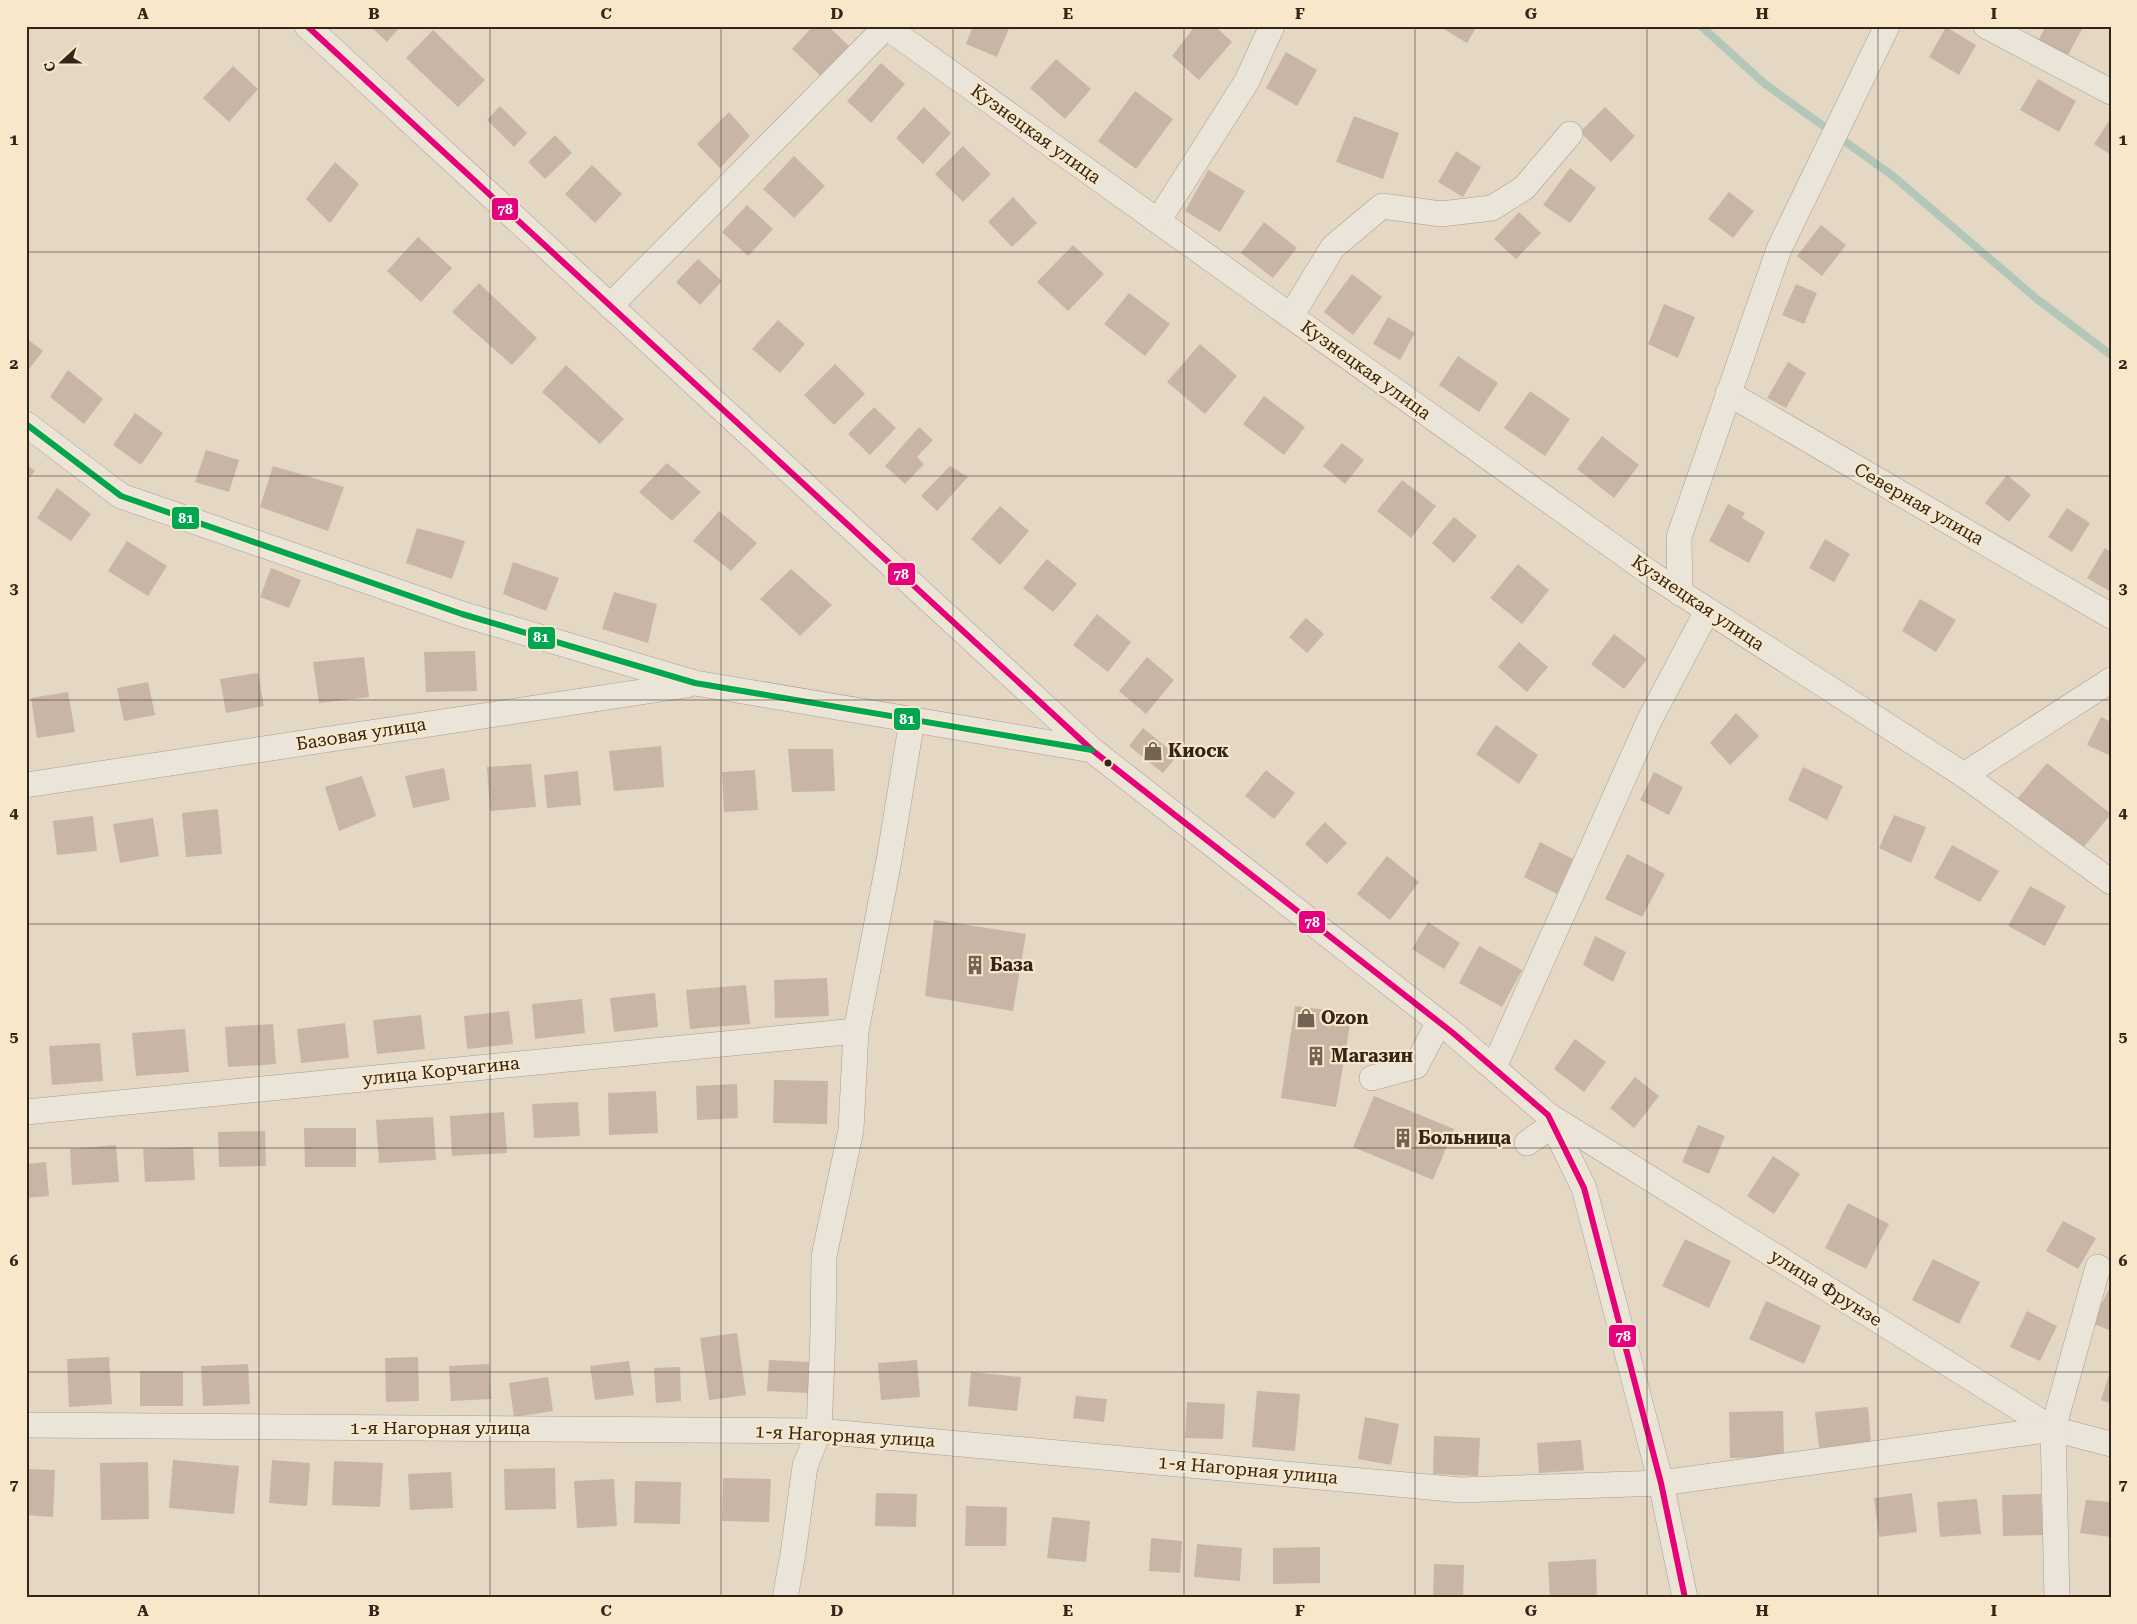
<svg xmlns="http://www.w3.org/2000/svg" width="2137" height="1624" font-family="'Roboto Serif',serif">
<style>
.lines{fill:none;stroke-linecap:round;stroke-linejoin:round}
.stream{stroke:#b3c7b9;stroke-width:8}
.building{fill:#c8b5a6}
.minor-casing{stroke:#a89d90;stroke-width:26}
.minor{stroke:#ebe4d9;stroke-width:25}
.bus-1-casing{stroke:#f8e7c8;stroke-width:10}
.bus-2-casing{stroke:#f8e7c8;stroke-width:10}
.bus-1{stroke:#e5007d;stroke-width:6}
.bus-2{stroke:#00a651;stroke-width:6}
.grid{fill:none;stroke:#352519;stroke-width:1;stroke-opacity:0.55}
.bus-dot{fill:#352519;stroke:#f8e7c8;stroke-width:2}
.labels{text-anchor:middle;stroke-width:4.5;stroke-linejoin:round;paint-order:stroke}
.street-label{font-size:18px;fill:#352519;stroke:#f8e7c8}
.poi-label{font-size:18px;font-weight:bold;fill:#352519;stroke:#f8e7c8;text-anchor:start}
.line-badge{stroke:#f8e7c8;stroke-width:2}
.badge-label{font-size:14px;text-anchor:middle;font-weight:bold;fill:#fff}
.neatline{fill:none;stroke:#352519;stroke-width:2}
.grid-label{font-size:16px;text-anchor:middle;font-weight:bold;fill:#352519}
</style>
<rect width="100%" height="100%" fill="#e4d8c5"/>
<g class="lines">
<polyline class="stream" points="1701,26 1765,84 1893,176 2037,299 2111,355"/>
</g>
<g class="building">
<polygon points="370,26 401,26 387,42"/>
<polygon points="813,26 828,26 849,46 821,76 792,49"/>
<polygon points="973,26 1010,26 997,57 966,44"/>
<polygon points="1195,26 1215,26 1232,42 1199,80 1172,56"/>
<polygon points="1439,26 1477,26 1467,43"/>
<polygon points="2046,26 2077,26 2082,29 2068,55 2038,41"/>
<polygon points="1946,27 1976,45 1959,75 1929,57"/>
<polygon points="433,30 485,80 458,107 406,58"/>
<polygon points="1286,52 1317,70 1297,106 1266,88"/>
<polygon points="1056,59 1091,89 1065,119 1030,88"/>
<polygon points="881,63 905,84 871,123 847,101"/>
<polygon points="233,66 258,89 229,122 203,98"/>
<polygon points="2038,79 2076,101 2059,132 2020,110"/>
<polygon points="1135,91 1173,119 1136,169 1098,141"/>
<polygon points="500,106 527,133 514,147 487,120"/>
<polygon points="924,107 951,133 923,164 896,138"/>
<polygon points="1605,107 1635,136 1611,162 1580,132"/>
<polygon points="729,112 750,136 720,168 697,144"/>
<polygon points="1354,116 1399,133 1383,179 1336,162"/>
<polygon points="2111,118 2111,155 2094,144"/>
<polygon points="555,135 572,153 545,179 528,162"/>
<polygon points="963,146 991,174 963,202 935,174"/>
<polygon points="1456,151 1481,167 1463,197 1438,182"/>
<polygon points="794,156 825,186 794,218 763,189"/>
<polygon points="335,162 359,184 330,223 306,199"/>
<polygon points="592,165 622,194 595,223 565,194"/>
<polygon points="1570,168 1596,188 1570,223 1543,205"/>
<polygon points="1208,170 1245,191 1220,232 1185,211"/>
<polygon points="1729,192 1754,211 1733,238 1708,219"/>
<polygon points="1013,197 1037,223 1012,247 988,222"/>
<polygon points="747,205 773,229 748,256 722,232"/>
<polygon points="1519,212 1541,233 1516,259 1494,239"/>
<polygon points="1264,222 1297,248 1273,278 1241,253"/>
<polygon points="1821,225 1846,245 1822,276 1797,256"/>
<polygon points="418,237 452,268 421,302 387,271"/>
<polygon points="1073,245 1104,274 1068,311 1037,282"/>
<polygon points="698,259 722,281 700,305 676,282"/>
<polygon points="1352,274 1382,297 1353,335 1324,312"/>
<polygon points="479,283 537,338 512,365 452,312"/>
<polygon points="1796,284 1817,293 1804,324 1782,315"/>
<polygon points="1129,293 1170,324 1145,356 1104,324"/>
<polygon points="1664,304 1695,317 1678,358 1648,344"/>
<polygon points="1388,317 1415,333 1400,360 1373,344"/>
<polygon points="778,320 805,344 780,373 752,349"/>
<polygon points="26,338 43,351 26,373"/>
<polygon points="1200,344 1237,376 1205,414 1167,382"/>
<polygon points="1458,356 1498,383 1479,412 1439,385"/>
<polygon points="1788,362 1806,373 1786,408 1767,398"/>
<polygon points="835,364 865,394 834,425 804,395"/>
<polygon points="566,365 624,419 600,444 542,392"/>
<polygon points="68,370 103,399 84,424 50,397"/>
<polygon points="1530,391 1570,419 1545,456 1504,428"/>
<polygon points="1264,396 1305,427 1284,455 1243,424"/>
<polygon points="874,407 896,428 870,455 848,434"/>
<polygon points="135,413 163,433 141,465 113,445"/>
<polygon points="919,427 933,440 917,457 924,464 905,484 885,466"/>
<polygon points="1602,436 1639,465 1614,498 1577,469"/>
<polygon points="1342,443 1364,460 1345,484 1323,466"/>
<polygon points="206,450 239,460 229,492 195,482"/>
<polygon points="667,463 701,492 672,521 639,492"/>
<polygon points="26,464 35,471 26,482"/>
<polygon points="273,466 344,487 328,531 260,507"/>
<polygon points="950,466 968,477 937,511 921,496"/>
<polygon points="2007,475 2031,495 2009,522 1985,503"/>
<polygon points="1402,480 1436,506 1411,538 1377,511"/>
<polygon points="57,488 91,514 71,541 37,518"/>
<polygon points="1728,504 1745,513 1742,518 1765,532 1749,563 1709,541"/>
<polygon points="1000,506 1029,531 1000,565 971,539"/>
<polygon points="2067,508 2090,523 2072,552 2048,537"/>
<polygon points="719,511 757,543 731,571 693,541"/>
<polygon points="1454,517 1477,536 1454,563 1432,543"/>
<polygon points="417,528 465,541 452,579 406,563"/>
<polygon points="1825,539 1850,554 1834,582 1809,568"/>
<polygon points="127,541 167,566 148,596 108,571"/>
<polygon points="2105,548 2111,552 2111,592 2087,578"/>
<polygon points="1047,559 1077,584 1053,612 1023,588"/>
<polygon points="513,562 559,578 546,611 503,594"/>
<polygon points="1518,564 1549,590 1522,624 1490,598"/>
<polygon points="271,568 301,580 289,608 260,597"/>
<polygon points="791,569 832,605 800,636 760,599"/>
<polygon points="614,592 657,604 648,643 602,629"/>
<polygon points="1920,599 1956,620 1936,652 1902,631"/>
<polygon points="1097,614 1131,642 1108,672 1073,645"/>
<polygon points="1306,618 1324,634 1307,653 1289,637"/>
<polygon points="1614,634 1647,659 1624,689 1591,664"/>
<polygon points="1519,642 1548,667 1527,692 1498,667"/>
<polygon points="475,651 477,691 426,692 424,652"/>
<polygon points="364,657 369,697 319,703 313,662"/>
<polygon points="1147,657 1174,680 1146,714 1119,691"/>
<polygon points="258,673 264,706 226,713 220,679"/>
<polygon points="148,682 155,715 124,721 117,688"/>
<polygon points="68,692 75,732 37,738 31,698"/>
<polygon points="1736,713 1759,736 1730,765 1710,743"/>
<polygon points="2101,717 2111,722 2111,756 2087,745"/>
<polygon points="1496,725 1538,755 1519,784 1476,754"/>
<polygon points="1143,728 1177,756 1163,773 1129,746"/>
<polygon points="661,746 664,787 614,791 609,751"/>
<polygon points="788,749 833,749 835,791 792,792"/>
<polygon points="2047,763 2111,814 2082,849 2017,799"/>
<polygon points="531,764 536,807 490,811 487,767"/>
<polygon points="1803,767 1843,786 1827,820 1788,800"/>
<polygon points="444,768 450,800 413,808 405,776"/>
<polygon points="755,770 758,810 724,812 722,772"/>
<polygon points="1266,770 1295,793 1274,819 1245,796"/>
<polygon points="578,771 581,805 547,808 544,775"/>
<polygon points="1654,772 1683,787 1669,815 1640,800"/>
<polygon points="362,776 376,816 339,831 325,787"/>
<polygon points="218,809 222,854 186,857 182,813"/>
<polygon points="1894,815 1926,827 1911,863 1879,848"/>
<polygon points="93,816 97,851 57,855 53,821"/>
<polygon points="153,818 159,856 120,863 113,824"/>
<polygon points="1325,822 1347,843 1327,864 1305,844"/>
<polygon points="1540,842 1573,859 1557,894 1524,877"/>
<polygon points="1952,845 1999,871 1980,902 1934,878"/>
<polygon points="1627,854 1665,874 1642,917 1605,899"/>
<polygon points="1387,856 1419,882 1390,920 1357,894"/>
<polygon points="2030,886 2066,906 2045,946 2008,926"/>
<polygon points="934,920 1026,934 1013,1011 925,996"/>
<polygon points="1428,922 1460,943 1444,969 1412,949"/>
<polygon points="1595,936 1626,952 1613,982 1583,965"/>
<polygon points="1479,946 1522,970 1502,1007 1459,983"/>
<polygon points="827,978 829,1016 775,1018 774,980"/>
<polygon points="746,985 750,1024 690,1029 686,990"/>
<polygon points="655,993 658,1027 614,1032 610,998"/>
<polygon points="582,999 585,1033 535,1039 532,1004"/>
<polygon points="1295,1006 1352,1013 1336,1107 1281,1098"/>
<polygon points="509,1011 513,1044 467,1049 464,1016"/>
<polygon points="421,1015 425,1049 377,1054 373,1020"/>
<polygon points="345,1023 349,1058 301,1063 297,1029"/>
<polygon points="273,1024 276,1064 228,1067 225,1027"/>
<polygon points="185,1029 189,1072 136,1076 132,1033"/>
<polygon points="1575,1039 1606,1062 1584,1092 1554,1069"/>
<polygon points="100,1043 103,1081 52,1085 49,1046"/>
<polygon points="1635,1077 1659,1096 1634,1128 1610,1108"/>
<polygon points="774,1080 828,1081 827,1124 773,1123"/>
<polygon points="737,1084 738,1118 697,1120 696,1086"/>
<polygon points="656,1091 658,1133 609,1135 608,1093"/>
<polygon points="1374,1096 1454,1129 1433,1180 1353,1147"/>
<polygon points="578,1102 580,1136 534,1138 532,1104"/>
<polygon points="504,1112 507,1153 452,1156 450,1116"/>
<polygon points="433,1117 436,1160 379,1163 376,1120"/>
<polygon points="1698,1125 1725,1136 1709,1174 1682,1162"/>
<polygon points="304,1128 356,1128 356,1167 305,1167"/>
<polygon points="265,1131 266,1166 219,1167 218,1132"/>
<polygon points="116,1145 119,1182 72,1185 70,1149"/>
<polygon points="193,1147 195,1180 145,1182 143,1149"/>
<polygon points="1773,1156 1800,1174 1774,1214 1747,1196"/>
<polygon points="46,1162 49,1196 26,1198 26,1164"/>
<polygon points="1848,1203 1889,1224 1866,1269 1825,1248"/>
<polygon points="2063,1221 2096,1238 2078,1269 2046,1251"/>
<polygon points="1685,1239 1731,1261 1709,1308 1662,1286"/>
<polygon points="1933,1259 1980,1282 1959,1324 1912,1300"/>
<polygon points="2111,1285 2111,1331 2092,1323"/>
<polygon points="1766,1301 1821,1326 1804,1364 1749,1339"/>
<polygon points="2027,1311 2057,1326 2040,1361 2010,1347"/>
<polygon points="737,1333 746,1395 709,1400 700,1338"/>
<polygon points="109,1357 112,1404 69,1407 67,1359"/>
<polygon points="418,1357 419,1401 386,1402 385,1358"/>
<polygon points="769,1360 809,1362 808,1393 767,1391"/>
<polygon points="917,1360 920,1397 881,1400 878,1363"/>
<polygon points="629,1361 634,1395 595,1400 590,1366"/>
<polygon points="248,1364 250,1404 203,1406 201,1366"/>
<polygon points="489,1364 491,1399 451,1401 449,1366"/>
<polygon points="680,1367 681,1401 656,1403 654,1368"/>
<polygon points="2111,1369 2111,1404 2101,1400"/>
<rect x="140" y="1371" width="43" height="35"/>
<polygon points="971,1372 1021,1377 1017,1411 968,1406"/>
<polygon points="548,1377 553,1411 514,1417 509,1383"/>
<polygon points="1257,1391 1300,1394 1295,1451 1252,1447"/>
<polygon points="1076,1396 1107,1399 1104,1422 1073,1418"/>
<polygon points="1187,1402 1225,1404 1223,1439 1185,1438"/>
<polygon points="1868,1407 1871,1443 1819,1448 1815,1412"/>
<polygon points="1783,1411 1784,1457 1730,1458 1729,1412"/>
<polygon points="1365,1417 1399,1424 1391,1465 1358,1459"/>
<polygon points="1434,1436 1480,1438 1478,1476 1433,1474"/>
<polygon points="1581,1440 1584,1470 1539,1473 1537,1443"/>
<polygon points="173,1460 239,1466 234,1514 169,1508"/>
<polygon points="272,1460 310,1463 307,1506 269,1503"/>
<polygon points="334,1461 383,1463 380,1507 332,1505"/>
<polygon points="148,1462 149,1519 101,1520 100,1463"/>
<polygon points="555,1468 556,1509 505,1510 504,1469"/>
<polygon points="26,1469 55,1470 53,1517 26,1515"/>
<polygon points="451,1472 453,1508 410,1510 408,1474"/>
<polygon points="723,1478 771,1479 769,1522 722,1521"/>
<polygon points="614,1479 617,1526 577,1528 574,1481"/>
<polygon points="635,1481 681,1482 680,1524 634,1523"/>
<polygon points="876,1493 917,1494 916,1527 875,1526"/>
<polygon points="1912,1493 1917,1532 1879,1537 1874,1498"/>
<polygon points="2041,1494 2043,1535 2003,1536 2002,1495"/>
<polygon points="1977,1499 1981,1534 1940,1537 1937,1502"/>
<polygon points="2086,1500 2111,1502 2111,1537 2080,1533"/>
<polygon points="966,1506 1007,1507 1006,1546 965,1546"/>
<polygon points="1052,1517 1090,1521 1086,1562 1047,1558"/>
<polygon points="1151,1538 1182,1541 1180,1573 1149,1571"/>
<polygon points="1197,1544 1242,1548 1240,1581 1194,1577"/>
<polygon points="1320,1547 1320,1583 1273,1584 1273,1548"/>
<polygon points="1596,1559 1597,1598 1550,1598 1548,1562"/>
<polygon points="1434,1564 1464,1565 1463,1597 1433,1597"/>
</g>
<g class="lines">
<defs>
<g id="minor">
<polyline points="307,26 1092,750 1453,1033 1548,1115 1584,1188 1661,1483 1685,1598"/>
<polyline points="885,26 1653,575 1964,775 2111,882"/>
<polyline points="1986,26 2111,92"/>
<polyline points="1158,221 1247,81 1272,26"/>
<polyline points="610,306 886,27"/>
<polyline points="1291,316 1333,247 1382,206 1441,214 1492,208 1524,188 1570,134"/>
<polyline points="1728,393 2111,616"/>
<polyline points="26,424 121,496 462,614 695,683 1092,750"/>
<polyline points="1680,593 1679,537 1779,249 1887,26"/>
<polyline points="1964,775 2111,680"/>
<polyline points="26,785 687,685"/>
<polyline points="1494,1067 1649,721 1707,611"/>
<polyline points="1372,1078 1416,1066 1439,1022"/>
<polyline points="26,1112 856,1031"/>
<polyline points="1548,1115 2053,1429 2111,1444"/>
<polyline points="1527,1143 1553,1125"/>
<polyline points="26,1425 819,1431 1461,1490 1661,1483 2053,1429"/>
<polyline points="785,1598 793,1554 805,1466 819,1431 823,1332 824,1256 851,1130 856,1031 889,860 912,720"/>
<polyline points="2057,1598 2053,1429 2098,1267"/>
</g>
</defs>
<use href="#minor" class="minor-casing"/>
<use href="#minor" class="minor"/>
<defs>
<polyline id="bus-1" points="307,26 1092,750 1453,1033 1548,1115 1584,1188 1661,1483 1685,1598"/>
<polyline id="bus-2" points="26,424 121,496 462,614 695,683 1092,750"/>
</defs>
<use href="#bus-1" class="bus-1-casing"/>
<use href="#bus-2" class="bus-2-casing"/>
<use href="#bus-1" class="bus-1"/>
<use href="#bus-2" class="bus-2"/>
</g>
<path class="grid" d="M259,26V1598M490,26V1598M721,26V1598M953,26V1598M1184,26V1598M1415,26V1598M1647,26V1598M1878,26V1598M26,252H2111M26,476H2111M26,700H2111M26,924H2111M26,1148H2111M26,1372H2111"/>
<defs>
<symbol id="shop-bare" viewBox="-9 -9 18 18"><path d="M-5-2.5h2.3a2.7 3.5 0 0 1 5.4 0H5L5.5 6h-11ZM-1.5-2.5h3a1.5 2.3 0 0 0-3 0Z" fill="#726455" stroke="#f8e7c8" stroke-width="2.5" paint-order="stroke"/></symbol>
<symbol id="building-bare" viewBox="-9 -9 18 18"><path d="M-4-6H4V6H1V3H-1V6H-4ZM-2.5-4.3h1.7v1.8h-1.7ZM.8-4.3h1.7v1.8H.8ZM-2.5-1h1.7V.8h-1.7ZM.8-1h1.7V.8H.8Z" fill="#726455" stroke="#f8e7c8" stroke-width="2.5" paint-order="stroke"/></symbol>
</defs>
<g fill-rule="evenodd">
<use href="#shop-bare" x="1139" y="737" width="28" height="28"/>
<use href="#building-bare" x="961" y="951" width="28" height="28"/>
<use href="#shop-bare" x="1292" y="1004" width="28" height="28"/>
<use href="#building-bare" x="1302" y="1042" width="28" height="28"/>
<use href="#building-bare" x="1389" y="1124" width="28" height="28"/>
</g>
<circle class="bus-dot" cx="1108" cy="763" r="4.5"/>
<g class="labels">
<g class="street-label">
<text transform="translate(1036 134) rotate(36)" y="6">Кузнецкая улица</text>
<text transform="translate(1366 370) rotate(36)" y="6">Кузнецкая улица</text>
<text transform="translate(1919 504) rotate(30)" y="6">Северная улица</text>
<text transform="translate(1698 603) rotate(34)" y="6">Кузнецкая улица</text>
<text transform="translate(361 734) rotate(-9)" y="6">Базовая улица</text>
<text transform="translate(441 1071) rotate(-6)" y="6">улица Корчагина</text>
<text transform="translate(1826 1288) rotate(32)" y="6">улица Фрунзе</text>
<text x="440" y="1434">1-я Нагорная улица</text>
<text transform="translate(845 1436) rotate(3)" y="6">1-я Нагорная улица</text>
<text transform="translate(1248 1470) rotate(5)" y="6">1-я Нагорная улица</text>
</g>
<g class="poi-label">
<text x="1168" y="757">Киоск</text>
<text x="990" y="971">База</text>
<text x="1321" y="1024">Ozon</text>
<text x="1331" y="1062">Магазин</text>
<text x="1418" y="1144">Больница</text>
</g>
</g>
<g class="line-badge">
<rect x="491" y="197" width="28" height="24" rx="5" fill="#e5007d"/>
<rect x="171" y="506" width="29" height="24" rx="5" fill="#00a651"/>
<rect x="887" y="562" width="29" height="24" rx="5" fill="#e5007d"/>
<rect x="527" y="626" width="29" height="24" rx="5" fill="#00a651"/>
<rect x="893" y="707" width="28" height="24" rx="5" fill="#00a651"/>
<rect x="1298" y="910" width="28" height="24" rx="5" fill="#e5007d"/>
<rect x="1608" y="1324" width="29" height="24" rx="5" fill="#e5007d"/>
</g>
<g class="badge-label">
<text x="505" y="214">78</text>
<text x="186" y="523">81</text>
<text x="901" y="579">78</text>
<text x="541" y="642">81</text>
<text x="907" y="724">81</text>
<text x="1312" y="927">78</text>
<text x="1623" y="1341">78</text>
</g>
<rect width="2137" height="1624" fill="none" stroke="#f8e7c8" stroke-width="55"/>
<g transform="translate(62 62) rotate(249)" stroke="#f8e7c8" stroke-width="4" paint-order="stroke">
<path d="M0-4L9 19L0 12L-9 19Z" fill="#352519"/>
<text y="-8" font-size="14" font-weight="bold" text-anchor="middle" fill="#352519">С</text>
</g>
<rect x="28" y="28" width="2082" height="1568" class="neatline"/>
<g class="grid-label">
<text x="143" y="19">A</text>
<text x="374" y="19">B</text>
<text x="606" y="19">C</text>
<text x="837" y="19">D</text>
<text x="1068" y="19">E</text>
<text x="1300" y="19">F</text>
<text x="1531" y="19">G</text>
<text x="1762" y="19">H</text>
<text x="1994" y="19">I</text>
<text x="14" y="145">1</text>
<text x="2123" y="145">1</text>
<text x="14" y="369">2</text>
<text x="2123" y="369">2</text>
<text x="14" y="594">3</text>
<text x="2123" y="594">3</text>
<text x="14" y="818">4</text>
<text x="2123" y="818">4</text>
<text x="14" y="1042">5</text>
<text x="2123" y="1042">5</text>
<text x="14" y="1266">6</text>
<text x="2123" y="1266">6</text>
<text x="14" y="1490">7</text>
<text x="2123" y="1490">7</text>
<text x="143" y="1616">A</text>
<text x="374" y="1616">B</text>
<text x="606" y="1616">C</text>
<text x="837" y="1616">D</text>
<text x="1068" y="1616">E</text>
<text x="1300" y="1616">F</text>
<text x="1531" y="1616">G</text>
<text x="1762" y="1616">H</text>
<text x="1994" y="1616">I</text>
</g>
</svg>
